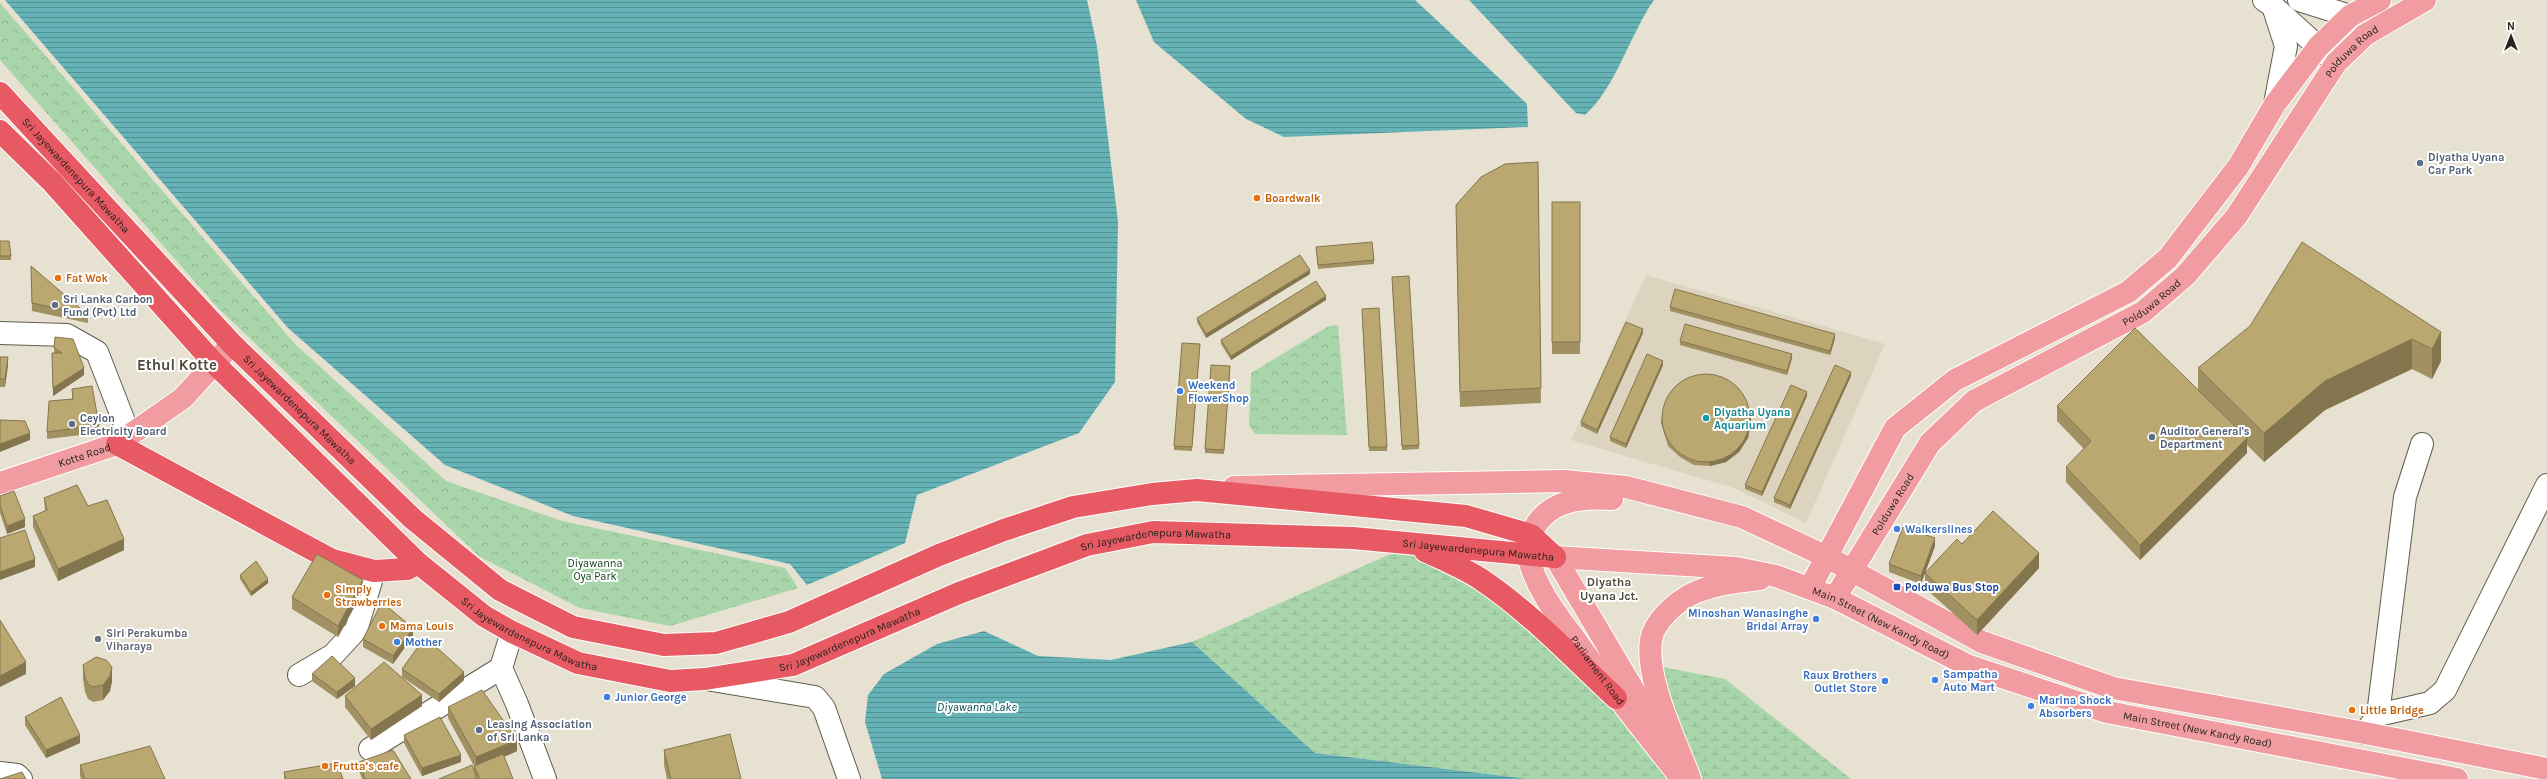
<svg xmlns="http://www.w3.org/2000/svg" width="2547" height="779" font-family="Karla,sans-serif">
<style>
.built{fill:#dcd4be}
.wetland{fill:url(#wetland-marsh)}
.park{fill:url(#park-crowns)}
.water{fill:url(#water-rules)}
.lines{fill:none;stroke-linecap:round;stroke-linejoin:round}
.minor-casing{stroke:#615d4e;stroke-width:24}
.major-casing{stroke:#fff;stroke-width:24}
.highway-casing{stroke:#fff;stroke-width:24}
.minor{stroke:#fff;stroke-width:22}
.major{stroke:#f19ca1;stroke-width:22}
.highway{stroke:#e85a63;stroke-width:22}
.wall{fill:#a19061}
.shaded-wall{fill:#83764f}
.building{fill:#bba871;stroke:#83764f}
.service-dot{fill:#5c6f8a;stroke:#fff;stroke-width:1.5}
.food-dot{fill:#e8710a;stroke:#fff;stroke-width:1.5}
.shop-dot{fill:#3f7fe0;stroke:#fff;stroke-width:1.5}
.culture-dot{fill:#0f9aa8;stroke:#fff;stroke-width:1.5}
.transit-dot{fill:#1a4fb4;stroke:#fff;stroke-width:1.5}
.worship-dot{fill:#6b7280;stroke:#fff;stroke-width:1.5}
.labels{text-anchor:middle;stroke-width:4;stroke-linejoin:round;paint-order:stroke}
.street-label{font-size:11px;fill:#25231d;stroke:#fff}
.service-label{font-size:11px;font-weight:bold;fill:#4e5e75;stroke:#fff;text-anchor:start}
.food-label{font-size:11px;font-weight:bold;fill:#c56008;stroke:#fff;text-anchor:start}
.shop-label{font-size:11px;font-weight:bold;fill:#366cbe;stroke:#fff;text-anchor:start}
.culture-label{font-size:11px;font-weight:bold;fill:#0d838f;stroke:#fff;text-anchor:start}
.park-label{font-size:11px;fill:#0c3c13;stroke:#fff}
.transit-label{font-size:11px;font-weight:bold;fill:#164399;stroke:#fff;text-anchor:start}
.worship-label{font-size:11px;font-weight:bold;fill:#5b616d;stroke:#fff;text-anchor:start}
.neighbourhood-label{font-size:12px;font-weight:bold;fill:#4e4a3c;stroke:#fff}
.water-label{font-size:12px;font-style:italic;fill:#044e52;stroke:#fff}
.district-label{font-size:15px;font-weight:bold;fill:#4e4a3c;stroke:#fff}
</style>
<defs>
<pattern id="wetland-marsh" width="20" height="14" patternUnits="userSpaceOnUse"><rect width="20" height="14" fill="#a8d5a9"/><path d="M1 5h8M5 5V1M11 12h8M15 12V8" fill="none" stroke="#90b791"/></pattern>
<pattern id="park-crowns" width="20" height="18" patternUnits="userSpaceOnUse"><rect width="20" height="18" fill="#a8d5a9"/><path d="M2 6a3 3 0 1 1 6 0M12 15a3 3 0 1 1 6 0" fill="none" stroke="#90b791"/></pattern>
<pattern id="water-rules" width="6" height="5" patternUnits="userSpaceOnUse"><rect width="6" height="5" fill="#65b2b7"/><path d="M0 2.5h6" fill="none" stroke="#539094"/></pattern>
</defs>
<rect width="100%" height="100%" fill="#e6e1d0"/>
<polygon class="built" points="1646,275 1885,344 1806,523 1734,488 1571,440"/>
<g class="wetland">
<polygon points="1411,545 1519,609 1682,779 1529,779 1315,753 1192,642"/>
<polygon points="1651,665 1725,679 1851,779 1690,779"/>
</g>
<g class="park">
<polygon points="0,3 295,344 446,481 562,521 785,568 798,588 670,626 580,608 480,557 218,308 0,60"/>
<polygon points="1338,325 1347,435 1255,434 1249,425 1251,373 1329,326"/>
</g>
<g class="water">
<polygon points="5,0 1087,0 1097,46 1118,222 1115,382 1079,433 917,495 905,543 807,585 790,564 573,516 445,465 288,328"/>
<polygon points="1136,0 1415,0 1527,104 1528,127 1284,137 1246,119 1154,42"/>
<path d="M1469,0H1654C1630,34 1615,89 1585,115L1576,113Z"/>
<polygon points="984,631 1038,656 1111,660 1192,642 1315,753 1529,779 882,779 865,722 868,695 884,674 937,644"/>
</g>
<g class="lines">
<defs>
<g id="minor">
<polyline points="2264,0 2273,6 2286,46 2275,104"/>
<polyline points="2299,0 2350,16"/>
<polyline points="2275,8 2336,63"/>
<polyline points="0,333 67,335 97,352 130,437"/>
<polyline points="512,632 501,668 517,704 545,779"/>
<polyline points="299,675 333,655 356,630 374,571"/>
<polyline points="712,680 815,697 824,708 849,779"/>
<polyline points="2378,715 2405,497 2422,444"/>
<polyline points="2365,733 2378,715 2430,703 2445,690 2547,485"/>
<polyline points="370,749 501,668"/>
<polyline points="0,773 17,775 21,779"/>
</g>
<g id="major">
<path id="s1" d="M0,483L117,444L183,398L232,344"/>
<polyline points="1234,487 1564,481 1626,487 1742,517 1827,557 1982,642 2113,688 2365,733 2547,769"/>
<path id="s2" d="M1612,499C1580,497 1547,500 1532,532C1529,539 1526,549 1528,556C1536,589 1557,615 1577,642C1610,689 1646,734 1682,779"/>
<path id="s3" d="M1555,557L1736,568L1776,576L1835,598L1969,666L2107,712L2457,779"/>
<polyline points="1555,557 1659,733"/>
<polyline points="1810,588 1895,428 1955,380 2128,292 2168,258 2238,167 2275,104 2318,47 2350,16 2380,0"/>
<path id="s4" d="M1835,598L1930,443L1974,401L2143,312L2185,276L2236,217L2336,63L2365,35L2425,0"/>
<path d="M1690,779C1676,741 1645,679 1651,640C1654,621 1676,602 1692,594C1712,584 1739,581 1760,579"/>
</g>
<g id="highway">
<path id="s5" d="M0,93L232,344L413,519L500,590L573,627L664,645L716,643L789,622L939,555L1004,530L1073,507L1152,494L1197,490L1466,516L1531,535L1555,557"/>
<path id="s6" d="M0,131L52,182L214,363L418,563L484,616L512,632L578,663L670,681L705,679L793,665L959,593L1087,545L1153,532L1353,538L1555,557"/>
<polyline points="117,444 332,560 374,571 407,569 418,563"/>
<path d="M1425,551C1444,560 1464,568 1482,580C1531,613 1573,658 1616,698"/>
</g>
</defs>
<use href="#minor" class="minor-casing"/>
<use href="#major" class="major-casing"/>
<use href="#highway" class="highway-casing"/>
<use href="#minor" class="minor"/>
<use href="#major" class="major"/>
<use href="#highway" class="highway"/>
</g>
<g class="wall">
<polygon points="1538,162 1541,403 1460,407 1456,220"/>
<rect x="1552" y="202" width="28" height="152"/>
<polygon points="0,241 11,256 11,260 0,260"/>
<polygon points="1316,247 1374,260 1374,264 1318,269"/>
<polygon points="31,266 88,315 88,323 32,311"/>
<polygon points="1310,274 1206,338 1197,322 1197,318"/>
<polygon points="1392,281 1419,445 1419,449 1402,450"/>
<polygon points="1326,300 1231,360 1221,344 1221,340"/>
<polygon points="1670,307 1835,338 1830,355 1670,311"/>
<polygon points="1362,313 1387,447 1387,451 1369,451"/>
<polygon points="2441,332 2441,361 2432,379 2412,369 2325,410 2264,462 2247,445 2247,453 2140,560 2066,482 2066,467 2084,449 2057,421 2057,406 2198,391 2198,368"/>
<polygon points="1643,333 1597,434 1581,426 1581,422"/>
<polygon points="55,337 84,375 53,396 52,353 54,353"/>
<polygon points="1680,341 1792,358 1787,375 1680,345"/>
<polygon points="1200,344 1192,451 1174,450 1174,446"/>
<polygon points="0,357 8,365 5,387 0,387"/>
<polygon points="1663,365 1626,448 1610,441 1610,437"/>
<polygon points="1230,370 1224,454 1205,453 1205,449"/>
<polygon points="1851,376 1790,509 1774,502 1774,498"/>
<polygon points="72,389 99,425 99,433 47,439 47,432 72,399"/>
<polygon points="1807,396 1762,496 1745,489 1745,485"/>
<polygon points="1661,419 1751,422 1748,438 1739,452 1726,462 1710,466 1694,465 1680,457 1668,446 1661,423"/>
<polygon points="0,496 25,527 7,534 0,513"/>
<polygon points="44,498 88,506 124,550 58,581 33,527 33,516 45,511"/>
<polygon points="1962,544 2039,568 1977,635 1925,588 1925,573"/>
<polygon points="1935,546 1921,584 1889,572 1889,564"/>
<polygon points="240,575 268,583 251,596 240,579"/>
<polygon points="363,591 338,637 292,609 292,597"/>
<polygon points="413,636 393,664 363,647 363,639"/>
<polygon points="83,665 112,681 110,691 103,700 93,702 88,699 85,692 83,679"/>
<polygon points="402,669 464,680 439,702 402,677"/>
<polygon points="312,674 355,686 337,699 312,681"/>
<polygon points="345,696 422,706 371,740 345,707"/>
<polygon points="448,707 517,751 504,757 513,779 439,779 474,771 474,766 448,718"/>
<polygon points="25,717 80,743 46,758 25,725"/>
<polygon points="404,735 461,762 422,776 404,743"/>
<polygon points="664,750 741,779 667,779 664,765"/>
<polygon points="359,762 411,779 362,779 359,770"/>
<polygon points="80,765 165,779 81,779 80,776"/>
<polygon points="284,772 343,779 284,779"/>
</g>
<g class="shaded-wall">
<polygon points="1310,270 1310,274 1206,338 1206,334"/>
<polygon points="1326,296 1326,300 1231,360 1231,356"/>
<polygon points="1643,329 1643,333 1597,434 1597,430"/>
<polygon points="2441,332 2441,361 2432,379 2432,349"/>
<polygon points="1835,334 1835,338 1830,355 1830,351"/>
<polygon points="2412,339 2412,369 2325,410 2264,462 2264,433 2325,381"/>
<polygon points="1792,354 1792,358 1787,375 1787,371"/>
<polygon points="8,357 8,365 5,387 5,379"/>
<polygon points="1663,361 1663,365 1626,448 1626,444"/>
<polygon points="84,368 84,375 53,396 53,388"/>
<polygon points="1851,372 1851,376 1790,509 1790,505"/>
<polygon points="1807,392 1807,396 1762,496 1762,492"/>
<polygon points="1751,418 1751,422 1748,438 1739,452 1726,462 1710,466 1710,462"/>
<polygon points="30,433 30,440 0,452 0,444"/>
<polygon points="2247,438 2247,453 2140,560 2140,545"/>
<polygon points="25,519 25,527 7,534 7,526"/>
<polygon points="1935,538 1935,546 1921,584 1921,576"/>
<polygon points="124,539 124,550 58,581 58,569"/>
<polygon points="2039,553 2039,568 1977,635 1977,620"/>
<polygon points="35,559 35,567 0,580 0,572"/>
<polygon points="268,579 268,583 251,596 251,592"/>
<polygon points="363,580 363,591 338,637 338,626"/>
<polygon points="413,628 413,636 393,664 393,656"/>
<polygon points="26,662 26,674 0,687 0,676"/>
<polygon points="112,667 112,681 110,691 103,700 103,685"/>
<polygon points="464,672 464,680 439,702 439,694"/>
<polygon points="355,678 355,686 337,699 337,692"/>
<polygon points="422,695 422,706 371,740 371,729"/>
<polygon points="80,735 80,743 46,758 46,750"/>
<polygon points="517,740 517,751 476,769 476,757"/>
<polygon points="461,755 461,762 422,776 422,768"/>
</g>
<g class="building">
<polygon points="1538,162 1541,388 1460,392 1456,205 1481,177 1505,164"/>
<rect x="1552" y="202" width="28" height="140"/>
<polygon points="0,241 9,241 11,256 0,256"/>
<polygon points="1372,242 1374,260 1318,265 1316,247"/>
<polygon points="2302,242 2441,332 2432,349 2412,339 2325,381 2264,433 2198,368 2250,326"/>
<polygon points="1300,255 1310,270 1206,334 1197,318"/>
<polygon points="31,266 88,315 32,303"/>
<polygon points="1409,276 1419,445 1402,446 1392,277"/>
<polygon points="1316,281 1326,296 1231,356 1221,340"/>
<polygon points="1675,289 1835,334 1830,351 1670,307"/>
<polygon points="1379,308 1387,447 1369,447 1362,309"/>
<polygon points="1626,322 1643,329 1597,430 1581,422"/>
<polygon points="1685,324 1792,354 1787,371 1680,341"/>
<polygon points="2135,328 2247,438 2140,545 2066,467 2091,441 2057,406"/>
<polygon points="55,337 73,339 84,368 53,388 52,353 62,353 54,348"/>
<polygon points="1182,343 1200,344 1192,447 1174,446"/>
<polygon points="1647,354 1663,361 1626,444 1610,437"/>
<polygon points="0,357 8,357 5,379 0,379"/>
<polygon points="1211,365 1230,366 1224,450 1205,449"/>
<polygon points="1835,365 1851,372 1790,505 1774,498"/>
<circle cx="1706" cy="418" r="44"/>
<polygon points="1791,385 1807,392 1762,492 1745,485"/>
<polygon points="92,386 99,425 47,432 49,401 73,399 72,389"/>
<polygon points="0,420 25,421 30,433 0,444"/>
<polygon points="77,485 88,506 107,500 124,539 58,569 33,516 47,510 44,498"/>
<polygon points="14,491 25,519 7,526 0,505 0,496"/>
<polygon points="1993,511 2039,553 1977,620 1925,573 1957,539 1962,544"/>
<polygon points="1903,527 1935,538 1921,576 1889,564"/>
<polygon points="25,530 35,559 0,572 0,538"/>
<polygon points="317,554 363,580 338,626 292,597"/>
<polygon points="256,561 268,579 251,592 240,575"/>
<polygon points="382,602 413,628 393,656 363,639"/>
<polygon points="0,620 26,662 0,676"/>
<polygon points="425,637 464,672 439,694 402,669"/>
<polygon points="332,656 355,678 337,692 312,674"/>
<polygon points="96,657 106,660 112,667 110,676 103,685 93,687 88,684 85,678 83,665"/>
<polygon points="384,662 422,695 371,729 345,696"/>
<polygon points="482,690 517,740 476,757 448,707"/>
<polygon points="61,697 80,735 46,750 25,717"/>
<polygon points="440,717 461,755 422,768 404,735"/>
<polygon points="730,734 741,779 671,779 664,750"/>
<polygon points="150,746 165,779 85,779 80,765"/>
<polygon points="393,750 411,779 365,779 359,762"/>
<polygon points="503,754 513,779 480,779 474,766"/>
<polygon points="337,763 343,779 286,779 284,772"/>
<polygon points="472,765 477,779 439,779"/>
<polygon points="22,772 26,779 0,779"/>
</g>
<g class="service-dot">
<circle cx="2420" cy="163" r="4"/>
<circle cx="55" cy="305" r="4"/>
<circle cx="72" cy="424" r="4"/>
<circle cx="2152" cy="437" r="4"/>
<circle cx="479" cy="730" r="4"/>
</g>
<g class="food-dot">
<circle cx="1257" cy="198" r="4"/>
<circle cx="58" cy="278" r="4"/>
<circle cx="327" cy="595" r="4"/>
<circle cx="382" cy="626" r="4"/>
<circle cx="2352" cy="710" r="4"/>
<circle cx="325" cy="766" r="4"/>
</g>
<g class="shop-dot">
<circle cx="1180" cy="391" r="4"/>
<circle cx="1897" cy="529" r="4"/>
<circle cx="1816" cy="619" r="4"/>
<circle cx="397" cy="642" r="4"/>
<circle cx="1935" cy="680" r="4"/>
<circle cx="1885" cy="681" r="4"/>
<circle cx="607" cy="697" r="4"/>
<circle cx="2031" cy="706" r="4"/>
</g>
<circle class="culture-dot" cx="1706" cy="418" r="4"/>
<rect class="transit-dot" x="1893" y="583" width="8" height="8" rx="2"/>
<circle class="worship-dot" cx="98" cy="639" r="4"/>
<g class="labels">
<g class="street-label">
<text dy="4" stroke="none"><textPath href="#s4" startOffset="770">Polduwa Road</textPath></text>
<text dy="4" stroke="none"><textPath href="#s5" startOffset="112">Sri Jayewardenepura Mawatha</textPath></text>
<text dy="4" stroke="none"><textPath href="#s4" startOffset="446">Polduwa Road</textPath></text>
<text dy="4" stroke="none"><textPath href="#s5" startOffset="436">Sri Jayewardenepura Mawatha</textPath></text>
<text dy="4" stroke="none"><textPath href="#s1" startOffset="89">Kotte Road</textPath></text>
<text dy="4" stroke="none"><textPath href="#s4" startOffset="110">Polduwa Road</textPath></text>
<text dy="4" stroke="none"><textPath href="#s6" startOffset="1396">Sri Jayewardenepura Mawatha</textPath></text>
<text dy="4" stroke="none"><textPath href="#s6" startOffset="1720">Sri Jayewardenepura Mawatha</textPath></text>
<text dy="4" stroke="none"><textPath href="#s3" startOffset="337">Main Street (New Kandy Road)</textPath></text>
<text dy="4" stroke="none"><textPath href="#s6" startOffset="735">Sri Jayewardenepura Mawatha</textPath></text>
<text dy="4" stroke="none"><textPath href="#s6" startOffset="1071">Sri Jayewardenepura Mawatha</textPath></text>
<text dy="4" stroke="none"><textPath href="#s2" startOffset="252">Parliament Road</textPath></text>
<text dy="4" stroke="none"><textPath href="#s3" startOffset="673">Main Street (New Kandy Road)</textPath></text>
</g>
<g class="service-label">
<text x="2428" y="161">Diyatha Uyana<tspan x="2428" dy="13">Car Park</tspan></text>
<text x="63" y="303">Sri Lanka Carbon<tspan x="63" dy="13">Fund (Pvt) Ltd</tspan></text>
<text x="80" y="422">Ceylon<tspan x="80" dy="13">Electricity Board</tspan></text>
<text x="2160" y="435">Auditor General's<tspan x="2160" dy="13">Department</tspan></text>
<text x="487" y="728">Leasing Association<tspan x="487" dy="13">of Sri Lanka</tspan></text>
</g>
<g class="food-label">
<text x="1265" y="202">Boardwalk</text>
<text x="66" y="282">Fat Wok</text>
<text x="335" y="593">Simply<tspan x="335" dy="13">Strawberries</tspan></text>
<text x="390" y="630">Mama Louis</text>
<text x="2360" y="714">Little Bridge</text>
<text x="333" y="770">Frutta’s cafe</text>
</g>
<g class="shop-label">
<text x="1188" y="389">Weekend<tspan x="1188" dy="13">FlowerShop</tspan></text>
<text x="1905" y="533">Walkerslines</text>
<text x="1808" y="617" text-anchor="end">Minoshan Wanasinghe<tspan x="1808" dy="13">Bridal Array</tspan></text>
<text x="405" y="646">Mother</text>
<text x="1943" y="678">Sampatha<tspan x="1943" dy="13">Auto Mart</tspan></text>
<text x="1877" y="679" text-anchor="end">Raux Brothers<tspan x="1877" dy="13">Outlet Store</tspan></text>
<text x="615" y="701">Junior George</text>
<text x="2039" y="704">Marina Shock<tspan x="2039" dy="13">Absorbers</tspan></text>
</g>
<g class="culture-label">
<text x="1714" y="416">Diyatha Uyana<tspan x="1714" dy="13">Aquarium</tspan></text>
</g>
<g class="park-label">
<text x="595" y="567">Diyawanna<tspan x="595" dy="13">Oya Park</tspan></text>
</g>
<g class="transit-label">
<text x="1905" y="591">Polduwa Bus Stop</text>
</g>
<g class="worship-label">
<text x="106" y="637">Siri Perakumba<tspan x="106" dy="13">Viharaya</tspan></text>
</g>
<g class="neighbourhood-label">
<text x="1609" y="586">Diyatha<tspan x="1609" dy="14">Uyana Jct.</tspan></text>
</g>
<g class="water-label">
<text x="977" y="711">Diyawanna Lake</text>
</g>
<g class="district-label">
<text x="177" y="370">Ethul Kotte</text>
</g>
</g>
<g transform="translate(2511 36)" stroke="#ffffff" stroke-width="3" paint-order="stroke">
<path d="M0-3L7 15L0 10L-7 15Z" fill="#25231d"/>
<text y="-6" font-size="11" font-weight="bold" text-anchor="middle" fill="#25231d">N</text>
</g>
</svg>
